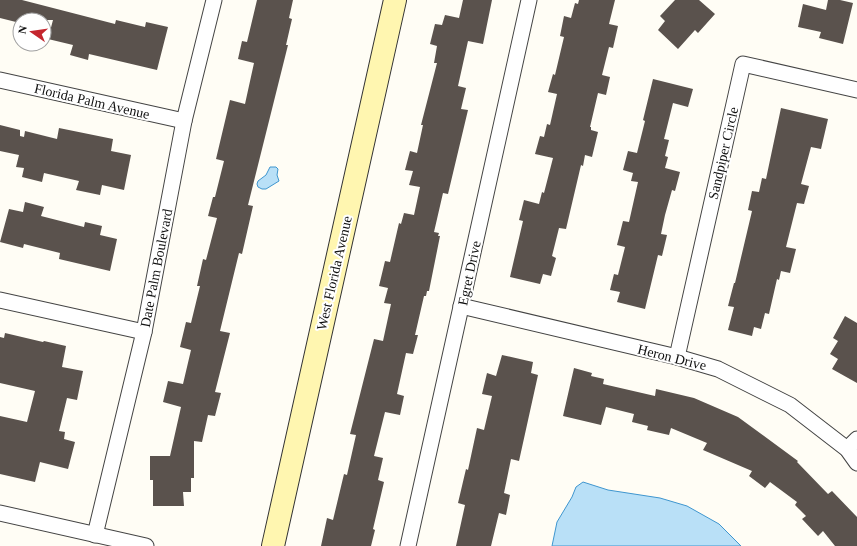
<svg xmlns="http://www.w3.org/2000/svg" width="857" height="546" font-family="Georgia,serif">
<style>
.water{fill:#b9e0f7;stroke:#3f96cf}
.building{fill:#5a524d}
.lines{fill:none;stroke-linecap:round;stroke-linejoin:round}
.street-casing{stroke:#444;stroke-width:17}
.secondary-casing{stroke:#333;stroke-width:24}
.street{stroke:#fff;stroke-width:15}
.secondary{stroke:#fff6b0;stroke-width:22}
.labels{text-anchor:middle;stroke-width:4;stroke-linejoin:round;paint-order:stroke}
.street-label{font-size:14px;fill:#111;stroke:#fff}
</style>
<rect width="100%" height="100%" fill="#fffdf5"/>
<g class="water">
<polygon points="270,167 276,167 278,169 277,175 279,181 266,189 262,189 258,187 257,184 258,181 266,175"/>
<polygon points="583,482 608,490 660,498 687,506 719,524 741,546 552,546 557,522 572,497 576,487"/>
</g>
<g class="building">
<polygon points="0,0 22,0 115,24 116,20 145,27 146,22 168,27 157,70 89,54 88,60 70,55 73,45 48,39 53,20 20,20 20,23 0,18"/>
<polygon points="257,0 293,0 289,18 292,19 286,45 288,45 248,205 253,206 242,254 239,253 220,331 230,333 215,392 221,393 215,416 208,415 202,442 194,441 194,478 191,478 191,492 183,492 184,506 153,506 153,480 150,480 150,456 170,456 181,407 163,402 168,381 183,384 191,350 180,347 186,322 191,323 200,286 197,286 203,259 206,260 217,218 208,216 213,197 215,197 224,161 216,159 230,100 245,104 254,63 238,59 242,41 247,42"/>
<polygon points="463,0 492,0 483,44 468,41 458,86 466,88 461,109 468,110 448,194 443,193 434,232 439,233 438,236 440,236 429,291 427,291 426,296 424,296 415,335 418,335 413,354 406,353 397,394 404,396 400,415 385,412 374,456 383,458 378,480 384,482 373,529 375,530 371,546 321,546 327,518 333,520 344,474 347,475 356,435 350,434 374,339 383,341 391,304 384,303 388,288 379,286 385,261 390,262 399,223 401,224 404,213 414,215 420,187 409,185 413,171 405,170 410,151 417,153 423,125 421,125 437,63 434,63 437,46 430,44 435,24 442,25 445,15 459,18"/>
<polygon points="579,0 615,0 609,24 618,26 613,48 609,47 602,75 610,77 606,95 598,93 590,127 591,127 591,130 598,132 592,157 585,155 583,166 581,165 566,229 559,228 552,256 556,258 551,276 543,274 540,284 510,277 523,221 519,220 524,200 539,204 542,192 544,193 553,158 535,154 540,136 544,137 547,124 550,125 557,94 548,92 553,74 555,75 564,37 560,36 564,16 571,18 575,3 578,4"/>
<polygon points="675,0 699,0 715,14 698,33 695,30 678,49 658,30 665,21 660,16"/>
<polygon points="828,0 840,0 853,3 843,44 819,38 821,32 798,27 803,4 826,10"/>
<polygon points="653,79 693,89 688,107 673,103 664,139 669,140 665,156 668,157 665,168 680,172 675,191 672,190 665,215 661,234 667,235 662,256 658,255 645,309 617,302 620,292 610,290 614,274 618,275 625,247 617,245 623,221 629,222 638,182 631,181 633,173 623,170 628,151 637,153 645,121 643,120"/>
<polygon points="781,108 828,119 821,149 811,147 801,184 809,186 804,204 797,203 786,247 796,249 790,273 781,271 779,280 777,279 769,314 765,313 761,329 754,327 752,336 728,330 734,307 728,306 734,283 735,283 752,211 748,210 752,191 759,192 762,178 766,179"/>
<polygon points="0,125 20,130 20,136 24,137 25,131 57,139 59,128 113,139 111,151 131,155 124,190 102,185 100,195 76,190 79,181 44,173 42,182 22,177 24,168 16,167 19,155 0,151"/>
<polygon points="25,202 44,207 41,216 84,227 85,222 102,226 100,235 117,239 110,271 59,259 60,253 24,244 23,248 0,242 9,209 23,212"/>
<polygon points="845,316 857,323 857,383 832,369 838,359 830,354 838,341 833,338"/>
<polygon points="5,333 43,342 44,341 66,346 62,367 83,371 77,400 67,398 59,431 65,432 64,439 75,442 68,469 40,462 35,482 0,474 0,416 27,422 35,391 0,383 0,337 4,338"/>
<polygon points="502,355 533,362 531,373 538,375 519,461 511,459 504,493 510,495 506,515 499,513 491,546 456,546 465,505 458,503 466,469 468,470 477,428 484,430 492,396 482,394 487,373 496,376"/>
<polygon points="574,368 592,373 591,376 604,379 603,384 655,396 656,389 694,398 738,417 798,461 797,462 828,494 832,491 857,517 857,546 835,546 823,531 818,536 802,519 806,516 795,505 797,502 770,482 765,488 749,476 752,471 703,450 707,443 671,428 669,435 647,430 648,426 632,422 634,414 606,407 601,425 563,416"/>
</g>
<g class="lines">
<defs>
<g id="street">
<polyline points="0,80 184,121"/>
<polyline points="0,300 144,332"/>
<polyline points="461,306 677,357 718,369 790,405 847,449 857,463"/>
<polyline points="677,357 743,64 857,90"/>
<polyline points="847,449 857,439"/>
<polyline points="0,513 146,546"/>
<polyline points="95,535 144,332 184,121 214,0"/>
<polyline points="408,546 529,0"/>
</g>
<polyline id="secondary" points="273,546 395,0"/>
</defs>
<use href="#street" class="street-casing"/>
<use href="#secondary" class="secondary-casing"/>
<use href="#street" class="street"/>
<use href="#secondary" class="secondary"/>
</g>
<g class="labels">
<g class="street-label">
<text transform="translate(92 101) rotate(13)" y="5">Florida Palm Avenue</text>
<text transform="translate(723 153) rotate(-77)" y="5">Sandpiper Circle</text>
<text transform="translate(156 268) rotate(-79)" y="5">Date Palm Boulevard</text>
<text transform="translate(334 273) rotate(-77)" y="5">West Florida Avenue</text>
<text transform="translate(469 273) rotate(-78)" y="5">Egret Drive</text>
<text transform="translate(672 357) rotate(14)" y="5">Heron Drive</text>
</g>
</g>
<g transform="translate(32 32) rotate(283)"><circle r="19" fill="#ffffff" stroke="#a0a0a0"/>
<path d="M0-3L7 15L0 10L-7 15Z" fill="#c4262e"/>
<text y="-6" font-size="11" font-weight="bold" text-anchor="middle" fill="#111111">N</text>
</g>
</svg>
